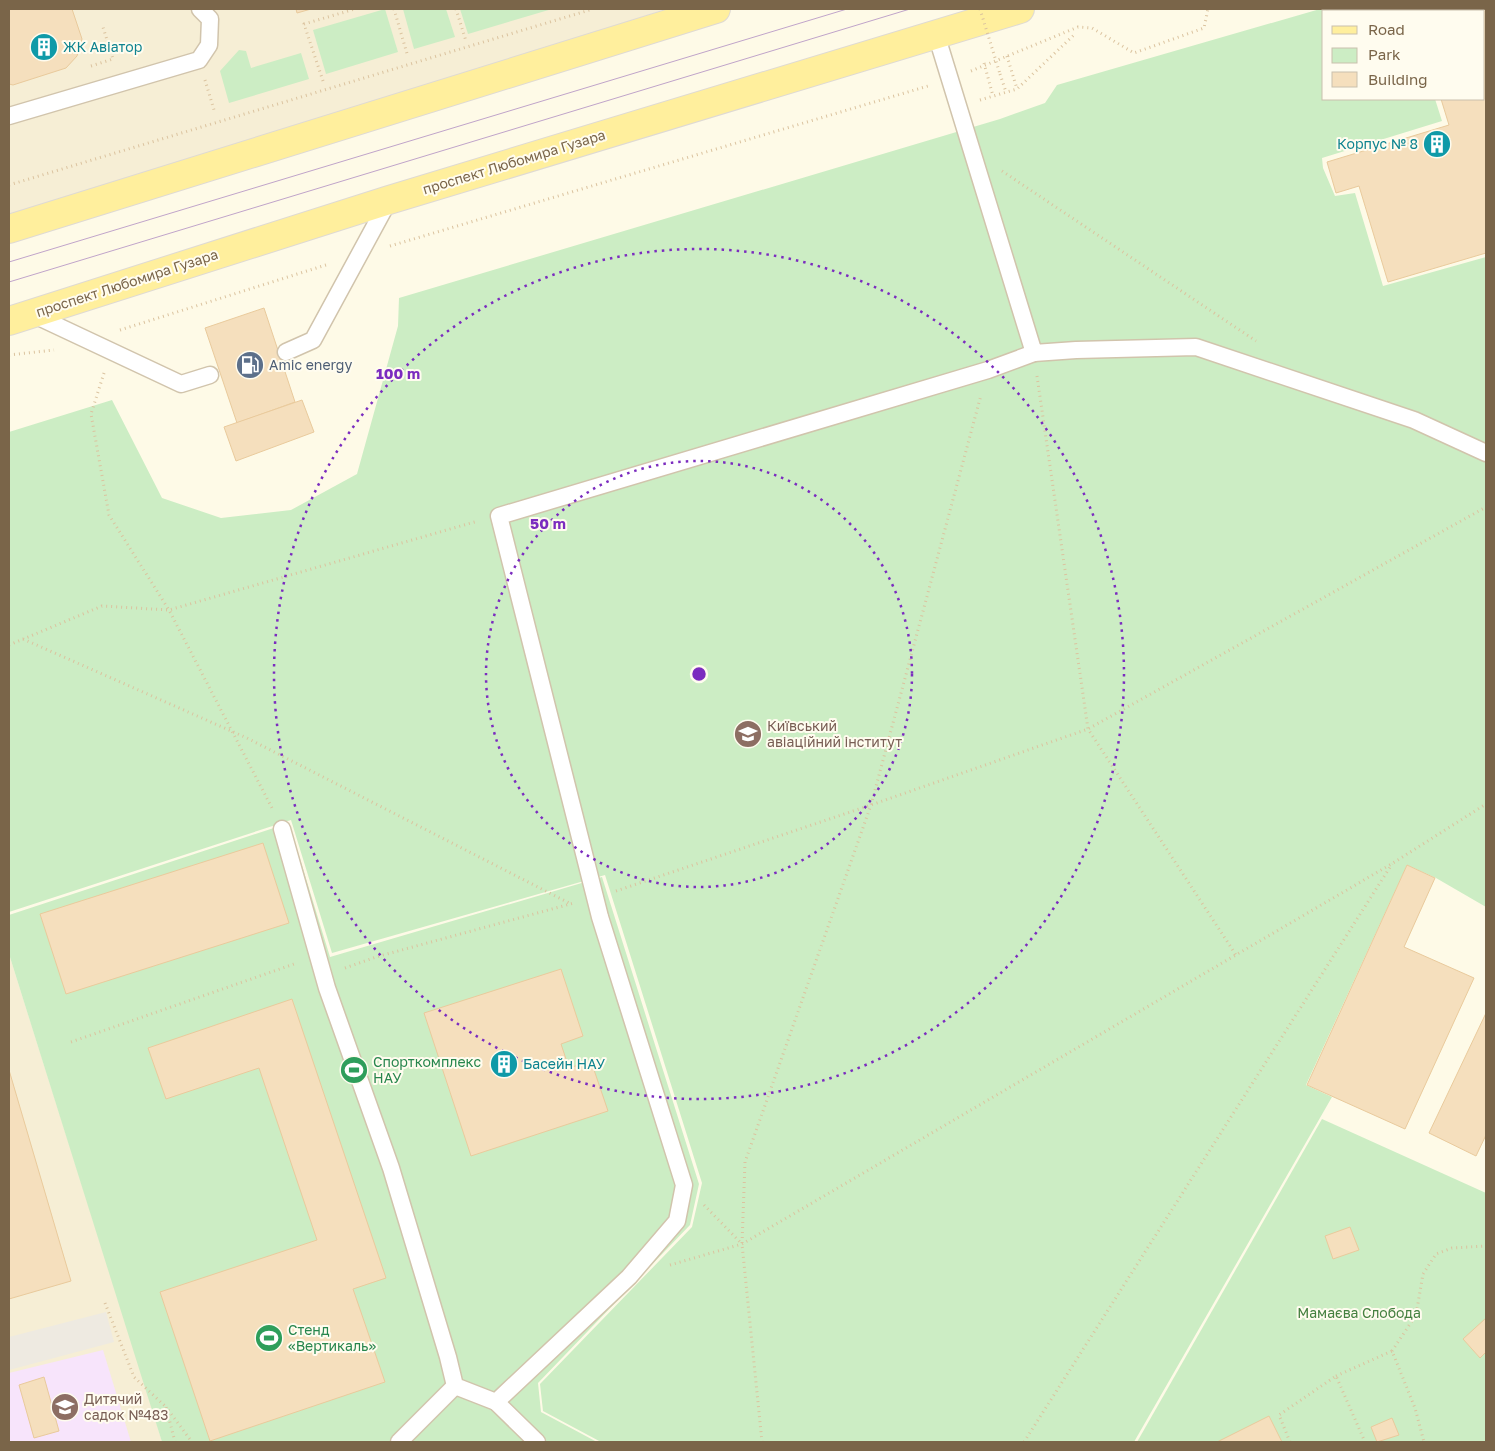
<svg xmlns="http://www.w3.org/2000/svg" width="1495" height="1451" font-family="'Golos Text',sans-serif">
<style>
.residential{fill:#f6eed5}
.industrial{fill:#eeeae1}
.education{fill:#f7e4fb}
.green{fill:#ccedc4}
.building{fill:#f5dfbd;stroke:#e9ca9c}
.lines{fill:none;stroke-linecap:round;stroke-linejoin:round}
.lane-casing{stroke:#d1c4ac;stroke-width:19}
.primary-casing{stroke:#dfdad3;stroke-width:30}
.path{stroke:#dbc39f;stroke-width:3;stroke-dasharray:1 4;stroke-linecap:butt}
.lane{stroke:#fff;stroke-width:16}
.primary{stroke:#ffef9d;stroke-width:28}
.tram{stroke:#c0a4ca;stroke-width:1}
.path-bridge{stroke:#dbc39f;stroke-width:3;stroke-dasharray:1 4;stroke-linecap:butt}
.ring{fill:none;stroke:#7b2cbf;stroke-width:2.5;stroke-dasharray:2.5 5}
.labels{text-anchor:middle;stroke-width:4;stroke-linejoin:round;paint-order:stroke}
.culture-label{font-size:14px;fill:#0d838f;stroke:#fffcef;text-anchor:start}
.street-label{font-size:14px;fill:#7a6549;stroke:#fffcef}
.service-label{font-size:14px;fill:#4e5e75;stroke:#fffcef;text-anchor:start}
.education-label{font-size:14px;fill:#785e54;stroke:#fffcef;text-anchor:start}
.leisure-label{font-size:14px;fill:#27864d;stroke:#fffcef;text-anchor:start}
.park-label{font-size:14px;fill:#458140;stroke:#fffcef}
.centre{fill:#7b2cbf;stroke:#fffcef;stroke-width:2.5}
.ring-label{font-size:15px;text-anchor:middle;font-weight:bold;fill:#7b2cbf;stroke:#fffcef;stroke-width:4;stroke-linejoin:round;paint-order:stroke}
</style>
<rect width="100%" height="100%" fill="#fefae7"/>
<g class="residential">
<polygon points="9,9 666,9 9,221"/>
<polygon points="9,954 145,1385 162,1442 9,1442"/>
</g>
<polygon class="industrial" points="106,1312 114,1342 9,1370 9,1337"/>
<polygon class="education" points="103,1350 131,1442 9,1442 9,1373"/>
<g class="green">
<polygon points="385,9 398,52 326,74 313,30"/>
<polygon points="403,9 446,9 455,37 414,49"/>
<polygon points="460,9 552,9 468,34"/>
<polygon points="1320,9 1409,9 1410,11 1324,11 1324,99 1435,99 1442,121 1322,158 1323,168 1335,196 1355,193 1383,286 1486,257 1486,907 1436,878 1407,865 1306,1085 1332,1097 1134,1442 601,1442 543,1411 540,1384 692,1227 702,1183 605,875 332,953 291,820 9,912 9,432 112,400 162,498 221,518 291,510 357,474 398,326 399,298 1000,119 1045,103 1057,85"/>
<polygon points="239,50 246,51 251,68 301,53 309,79 229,103 220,71"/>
<polygon points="289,823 330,957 602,877 699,1184 690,1225 538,1383 541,1412 597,1442 162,1442 9,954 9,915"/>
<polygon points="1322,1119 1486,1193 1486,1442 1137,1442"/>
</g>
<g class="building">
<polygon points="9,9 72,9 82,39 77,56 66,68 13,85 9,84"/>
<polygon points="296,9 311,9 297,13"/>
<polygon points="1414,9 1486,9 1486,253 1388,282 1359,186 1336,193 1327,162 1449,125 1441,99 1484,99 1484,11 1415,11"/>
<polygon points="264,308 295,402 237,423 205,328"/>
<polygon points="302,400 314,432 236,461 224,427"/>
<polygon points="263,843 289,923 66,994 40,914"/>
<polygon points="1407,865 1435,878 1404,947 1474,978 1405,1129 1307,1085"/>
<polygon points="561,969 583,1036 561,1044 569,1068 591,1061 608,1111 471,1156 424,1013"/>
<polygon points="292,999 386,1278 353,1289 385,1382 210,1441 160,1292 317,1240 259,1068 166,1099 148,1048"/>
<polygon points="1486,1013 1486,1135 1476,1156 1429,1133"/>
<polygon points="9,1070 71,1281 9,1299"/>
<polygon points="1350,1227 1359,1250 1333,1259 1325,1236"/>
<polygon points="1486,1318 1486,1352 1480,1358 1463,1339"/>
<polygon points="44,1377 59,1431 34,1438 19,1385"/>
<polygon points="1269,1416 1282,1442 1217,1442"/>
<polygon points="1392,1418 1399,1435 1377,1442 1371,1427"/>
</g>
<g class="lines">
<defs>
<g id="lane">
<polyline points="1390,9 1391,11"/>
<polyline points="936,34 1034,353 1076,350 1196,347 1414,420 1486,453"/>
<polyline points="9,116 199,60 209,45 210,19 200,9"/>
<polyline points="32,314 181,384 210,375"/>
<polyline points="286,352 313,340 389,200"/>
<polyline points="282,829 327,988 391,1168 448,1357 455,1386 496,1402 629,1277 677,1221 684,1185 600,917 499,516 988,370 1034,353"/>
<polyline points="496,1402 537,1442"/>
<polyline points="399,1442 455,1386"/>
</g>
<g id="primary">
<polyline points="9,229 716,9"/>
<polyline points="9,321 389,200 1020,9"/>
</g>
</defs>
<use href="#lane" class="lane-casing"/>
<use href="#primary" class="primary-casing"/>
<g class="path">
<polyline points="394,9 408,57"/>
<polyline points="456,9 466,41"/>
<polyline points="1007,56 1017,89"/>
<polyline points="984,63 993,96"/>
<polyline points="91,66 113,59 102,24"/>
<polyline points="971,71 1078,27 1092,28 1134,53 1204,28 1208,9"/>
<polyline points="1000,74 1006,92"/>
<polyline points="205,80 214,110"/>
<polyline points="323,81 304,24 355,9"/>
<polyline points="980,100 1017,89 1076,33"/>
<polyline points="1002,171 1256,341"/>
<polyline points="9,185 593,9"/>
<polyline points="390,246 928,86"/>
<polyline points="120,330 329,264"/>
<polyline points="9,355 54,350"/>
<polyline points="104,373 91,414 109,515 169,610 273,810"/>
<polyline points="1037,376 1088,729 1236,955"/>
<polyline points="23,639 247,738 571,904"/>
<polyline points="9,645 102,606 169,610 478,521"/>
<polyline points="616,891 871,805 1088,729 1486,507"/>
<polyline points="345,968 376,957 574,903"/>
<polyline points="71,1042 297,963"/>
<polyline points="704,1205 741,1243"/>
<polyline points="670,1265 742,1244 1393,863 1486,804"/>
<polyline points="105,1303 134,1377 166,1407"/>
<polyline points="1392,1351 1416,1315 1423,1274 1436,1254 1452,1248 1486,1246"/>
<polyline points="1336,1376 1392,1351 1415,1408 1424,1442"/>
<polyline points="175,1442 166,1407 192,1442"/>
<polyline points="762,1442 742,1244 745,1162 871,805 981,395"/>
<polyline points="1024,1442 1392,864"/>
<polyline points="1290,1442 1279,1415 1336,1376 1365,1442"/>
</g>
<use href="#lane" class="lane"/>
<use href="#primary" class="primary"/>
<g class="tram">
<polyline points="9,262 847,9"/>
<polyline points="9,282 910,9"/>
</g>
<polyline class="path-bridge" points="980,9 1000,74"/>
</g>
<g class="ring">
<circle cx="699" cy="674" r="213"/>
<circle cx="699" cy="674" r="425"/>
</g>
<defs>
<symbol id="building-disc" viewBox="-11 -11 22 22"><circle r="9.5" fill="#0f9aa8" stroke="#fffcef"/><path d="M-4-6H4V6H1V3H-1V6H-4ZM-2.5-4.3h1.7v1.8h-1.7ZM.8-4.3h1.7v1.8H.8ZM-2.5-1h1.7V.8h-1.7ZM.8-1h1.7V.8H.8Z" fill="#fff"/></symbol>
<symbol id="fuel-disc" viewBox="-11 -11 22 22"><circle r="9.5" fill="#5c6f8a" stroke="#fffcef"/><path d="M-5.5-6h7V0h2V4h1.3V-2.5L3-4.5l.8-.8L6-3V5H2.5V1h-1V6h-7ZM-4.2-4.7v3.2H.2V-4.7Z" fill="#fff"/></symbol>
<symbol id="university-disc" viewBox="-11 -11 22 22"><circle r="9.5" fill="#8d6e63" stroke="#fffcef"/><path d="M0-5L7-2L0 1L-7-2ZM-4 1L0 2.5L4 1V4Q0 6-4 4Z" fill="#fff"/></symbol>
<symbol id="stadium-disc" viewBox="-11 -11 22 22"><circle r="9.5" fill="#2e9e5b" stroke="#fffcef"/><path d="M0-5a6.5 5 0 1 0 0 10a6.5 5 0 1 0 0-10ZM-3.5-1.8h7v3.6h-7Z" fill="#fff"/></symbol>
<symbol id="school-disc" viewBox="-11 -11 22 22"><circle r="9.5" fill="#8d6e63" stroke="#fffcef"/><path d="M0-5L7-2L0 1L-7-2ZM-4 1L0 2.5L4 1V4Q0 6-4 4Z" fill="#fff"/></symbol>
</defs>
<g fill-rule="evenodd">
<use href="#building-disc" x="28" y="31" width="32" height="32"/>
<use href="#building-disc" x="1421" y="128" width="32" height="32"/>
<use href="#fuel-disc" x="234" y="349" width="32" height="32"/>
<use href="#university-disc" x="732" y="718" width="32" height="32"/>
<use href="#building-disc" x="488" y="1048" width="32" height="32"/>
<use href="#stadium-disc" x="338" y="1054" width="32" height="32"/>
<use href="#stadium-disc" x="253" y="1322" width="32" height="32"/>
<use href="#school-disc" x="49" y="1391" width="32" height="32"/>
</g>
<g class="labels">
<g class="culture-label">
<text x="63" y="52">ЖК Авіатор</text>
<text x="1418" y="149" text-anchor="end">Корпус № 8</text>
<text x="523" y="1069">Басейн НАУ</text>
</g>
<g class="street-label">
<text transform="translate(514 162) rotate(-17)" y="5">проспект Любомира Гузара</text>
<text transform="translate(127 283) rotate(-18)" y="5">проспект Любомира Гузара</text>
</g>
<g class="service-label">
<text x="269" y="370">Amic energy</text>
</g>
<g class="education-label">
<text x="767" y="731">Київський<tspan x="767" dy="16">авіаційний інститут</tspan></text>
<text x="84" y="1404">Дитячий<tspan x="84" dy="16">садок №483</tspan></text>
</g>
<g class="leisure-label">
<text x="373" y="1067">Спорткомплекс<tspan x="373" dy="16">НАУ</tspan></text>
<text x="288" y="1335">Стенд<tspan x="288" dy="16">«Вертикаль»</tspan></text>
</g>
<g class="park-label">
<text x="1359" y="1318">Мамаєва Слобода</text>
</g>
</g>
<circle cx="699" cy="674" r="8" class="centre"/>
<g class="ring-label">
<text x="398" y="379">100 m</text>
<text x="548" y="529">50 m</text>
</g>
<rect width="1495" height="1451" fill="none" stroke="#7a6549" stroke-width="20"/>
<rect x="1322" y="10" width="162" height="90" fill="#fffcef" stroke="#cac0ad"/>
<rect x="1332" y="26" width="25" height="8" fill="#ffef9d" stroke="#cac0ad"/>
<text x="1368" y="35" font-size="15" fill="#7a6549">Road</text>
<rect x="1332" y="48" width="25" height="15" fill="#ccedc4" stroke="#cac0ad"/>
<text x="1368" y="60" font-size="15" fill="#7a6549">Park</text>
<rect x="1332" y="72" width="25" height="15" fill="#f5dfbd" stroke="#cac0ad"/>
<text x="1368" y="85" font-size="15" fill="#7a6549">Building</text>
</svg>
